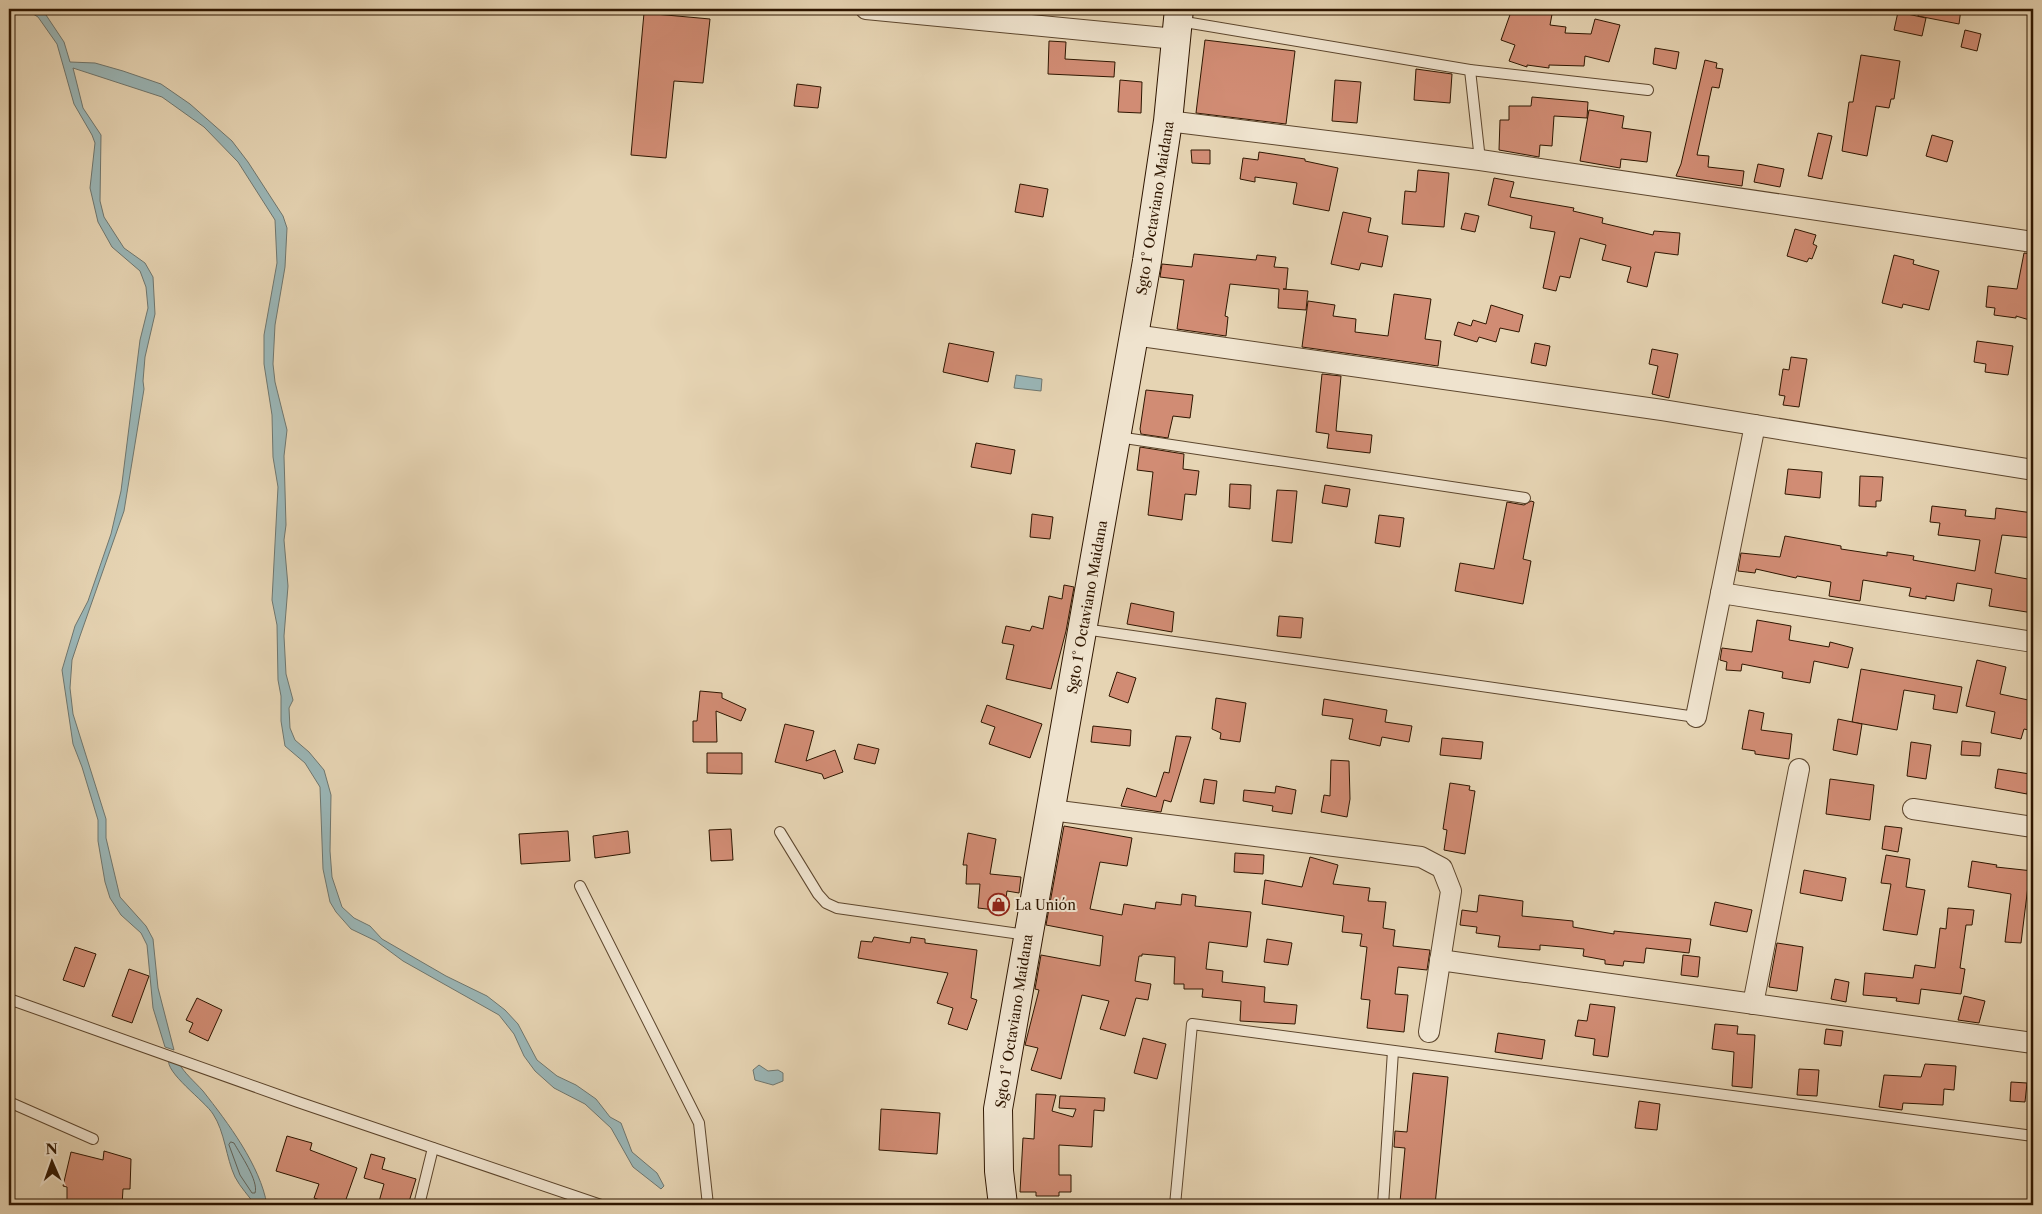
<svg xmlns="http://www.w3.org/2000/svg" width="2042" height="1214" font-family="'Libre Caslon Text',serif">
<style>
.water{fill:#9ab6b7;stroke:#6f766e}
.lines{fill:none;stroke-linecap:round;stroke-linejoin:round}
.shore{stroke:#64665c;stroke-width:1}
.building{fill:#d18c74;stroke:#2f1600}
.lane-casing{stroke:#5d462d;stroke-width:12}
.street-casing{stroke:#5d462d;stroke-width:22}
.secondary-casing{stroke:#2f1600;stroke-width:30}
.lane{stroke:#efe3ce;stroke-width:10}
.street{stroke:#efe3ce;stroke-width:20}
.secondary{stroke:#efe3ce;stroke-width:28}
.labels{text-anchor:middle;stroke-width:4;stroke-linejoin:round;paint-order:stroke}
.street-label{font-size:14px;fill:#2f1600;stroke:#efe3ce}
.poi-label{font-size:14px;fill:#2f1600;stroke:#efe3ce;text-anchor:start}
</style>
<rect width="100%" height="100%" fill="#e6d4b3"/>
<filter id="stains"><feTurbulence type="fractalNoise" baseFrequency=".004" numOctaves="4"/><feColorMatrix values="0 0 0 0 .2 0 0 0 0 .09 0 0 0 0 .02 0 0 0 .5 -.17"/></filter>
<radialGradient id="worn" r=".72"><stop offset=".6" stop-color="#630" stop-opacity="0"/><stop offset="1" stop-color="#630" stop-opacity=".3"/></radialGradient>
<g class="water">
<polygon points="25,9 42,9 64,42 70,62 95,63 123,71 161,84 190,104 232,141 248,162 283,216 287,228 285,267 275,325 273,364 275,382 287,430 284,456 286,525 284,540 288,586 284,636 286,674 293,700 289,708 290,728 295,740 309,752 324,770 331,795 330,851 332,877 342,907 354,918 370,926 382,939 446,976 487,996 505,1010 518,1024 537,1060 557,1076 576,1085 596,1099 610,1117 621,1123 632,1152 657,1173 664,1186 661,1189 633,1167 611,1128 585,1104 554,1088 535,1071 524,1056 514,1034 499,1015 403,961 376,941 351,929 336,912 330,902 323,869 320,787 305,763 285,746 281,721 281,696 278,680 277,625 272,600 278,487 273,457 272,415 264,364 264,335 277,263 275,220 238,162 204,127 162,97 73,68 83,108 101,135 100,201 104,217 124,248 145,263 153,277 155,314 145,357 143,381 144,389 124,511 80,636 72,660 70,688 73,714 106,819 106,838 120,897 146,926 153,939 158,988 174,1050 165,1047 153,1008 147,945 141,933 121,915 110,898 105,882 98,841 98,820 82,767 73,744 62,670 75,626 88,601 111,534 121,491 140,340 148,308 146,287 140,271 112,247 98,222 90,188 95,143 92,135 74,104 57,44 38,17"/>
<polygon points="1016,375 1042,379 1041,391 1014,388"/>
<path d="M169,1059L178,1062C185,1074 194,1081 203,1091C228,1123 260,1165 267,1205H255C249,1196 240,1187 235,1177C226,1158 225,1132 213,1114C205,1101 164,1072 169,1059Z"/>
<polygon points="759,1065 768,1071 778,1070 783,1073 783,1081 773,1085 755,1080 753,1070"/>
</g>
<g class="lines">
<path class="shore" d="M231,1142L234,1143C240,1154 259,1181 255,1193H252L240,1175L229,1145Z"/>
</g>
<g class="building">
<polygon points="1512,9 1553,9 1550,25 1566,27 1565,33 1591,34 1595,19 1620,25 1609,62 1585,56 1584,66 1549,65 1549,68 1527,65 1527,67 1509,61 1515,45 1501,40"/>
<polygon points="1918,9 1961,9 1959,24 1918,16"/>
<polygon points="1898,12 1926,18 1922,36 1894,30"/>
<polygon points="644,13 710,19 703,83 674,81 666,158 631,155"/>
<polygon points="1965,30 1981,34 1977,51 1961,47"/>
<polygon points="1205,40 1295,51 1286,124 1196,113"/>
<polygon points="1049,41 1066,42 1065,59 1115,62 1114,77 1048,74"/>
<polygon points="1655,48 1679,52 1676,69 1653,64"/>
<polygon points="1861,55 1900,61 1894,99 1891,99 1889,108 1876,106 1867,156 1842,151 1849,102 1853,102"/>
<polygon points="1705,60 1717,63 1716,68 1723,69 1719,88 1712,87 1697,155 1709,156 1708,167 1744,171 1742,186 1676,176 1681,164"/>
<polygon points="1416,69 1452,74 1450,103 1414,100"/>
<polygon points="1120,80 1142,82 1141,113 1118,112"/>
<polygon points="1335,80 1361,82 1357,123 1332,121"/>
<polygon points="797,84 821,87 818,108 794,106"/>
<polygon points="1532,97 1588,102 1587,118 1554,116 1552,146 1540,145 1539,157 1499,150 1500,120 1509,120 1509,106 1531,106"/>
<polygon points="1589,110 1624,116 1622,128 1651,132 1647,162 1621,159 1620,168 1580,161"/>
<polygon points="1818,133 1832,136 1822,179 1808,176"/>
<polygon points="1932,135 1953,141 1947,162 1926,156"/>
<polygon points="1191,150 1210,150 1210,164 1192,163"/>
<polygon points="1259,152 1305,159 1305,161 1338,168 1329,211 1293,204 1297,183 1255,177 1255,182 1240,179 1243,158 1258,160"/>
<polygon points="1758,164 1784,169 1780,187 1754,182"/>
<polygon points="1418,170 1449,173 1444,227 1402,224 1405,191 1416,192"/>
<polygon points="1494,178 1514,182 1510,197 1574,208 1573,211 1603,218 1602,223 1653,235 1654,231 1680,233 1678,255 1655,252 1647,287 1627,282 1631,267 1602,260 1606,245 1580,238 1570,278 1560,276 1556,291 1543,288 1555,232 1530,228 1532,216 1488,205"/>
<polygon points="1020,184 1048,189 1043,217 1015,212"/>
<polygon points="1343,212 1371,218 1368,232 1388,236 1382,267 1361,263 1359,270 1331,264"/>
<polygon points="1465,213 1479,216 1475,232 1461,229"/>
<polygon points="1795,229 1816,235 1813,244 1817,246 1812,259 1809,258 1807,262 1787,256"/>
<polygon points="2024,253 2033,254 2033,321 2016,316 2016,318 1994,315 1995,308 1986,307 1988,286 2017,289"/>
<polygon points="1194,254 1256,260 1257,255 1276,257 1274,267 1288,268 1286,289 1283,289 1308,291 1306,310 1278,308 1279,289 1230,284 1225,316 1228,317 1226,336 1177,329 1184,280 1160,277 1162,264 1192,267"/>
<polygon points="1894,255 1914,260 1913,264 1939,271 1929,310 1903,304 1902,308 1882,303"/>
<polygon points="1394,294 1431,299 1425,339 1441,341 1438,366 1302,347 1308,301 1335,305 1333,316 1356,319 1355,332 1388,336"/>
<polygon points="1491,305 1523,315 1519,332 1500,328 1496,342 1479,337 1477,342 1454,335 1458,322 1471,326 1473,320 1486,324"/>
<polygon points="1977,341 2013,346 2008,375 1985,372 1986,364 1974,362"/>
<polygon points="949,343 994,352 988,382 943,372"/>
<polygon points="1535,343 1550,346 1546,366 1531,363"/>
<polygon points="1652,349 1678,354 1669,398 1652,394 1658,366 1649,364"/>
<polygon points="1791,357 1807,359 1799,407 1783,405 1785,396 1779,395 1783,369 1789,370"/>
<polygon points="1322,374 1341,376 1336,431 1372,435 1370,453 1327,448 1329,434 1316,432"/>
<polygon points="1146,390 1193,395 1190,418 1173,416 1168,438 1141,434 1140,429"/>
<polygon points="976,443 1015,450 1011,474 971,467"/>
<polygon points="1140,447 1184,454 1183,469 1199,471 1196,495 1185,494 1182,520 1148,515 1153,472 1137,470"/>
<polygon points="1788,469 1822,472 1820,498 1785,494"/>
<polygon points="1860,476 1883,477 1881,501 1876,501 1876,507 1859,506"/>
<polygon points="1230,484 1251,485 1250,509 1229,507"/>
<polygon points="1325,485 1350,489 1347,507 1322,503"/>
<polygon points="1277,490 1297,491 1292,543 1272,541"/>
<polygon points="1531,501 1534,502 1523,559 1531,561 1523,604 1455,591 1460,563 1494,569 1507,502 1524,505"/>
<polygon points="1932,506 1966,510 1965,516 1995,519 1996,508 2033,513 2033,538 2002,535 1995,573 2033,580 2033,613 1989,606 1992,589 1957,583 1954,601 1926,596 1926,599 1909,596 1911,588 1863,580 1860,601 1829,596 1831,582 1797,576 1796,578 1756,569 1755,573 1738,571 1741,553 1780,557 1785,536 1841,546 1841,549 1887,556 1887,552 1914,556 1913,560 1975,571 1980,540 1938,535 1940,523 1930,522"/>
<polygon points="1032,514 1053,517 1050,539 1030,537"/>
<polygon points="1379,515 1404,518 1400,547 1375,543"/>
<polygon points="1064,585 1074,587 1066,631 1051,689 1006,679 1014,645 1002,643 1006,626 1030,631 1032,626 1043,629 1049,596 1062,599"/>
<polygon points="1131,603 1174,612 1172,632 1127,624"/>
<polygon points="1279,616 1303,618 1301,638 1277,636"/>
<polygon points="1757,620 1791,626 1789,640 1829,647 1830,642 1853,648 1848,668 1814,661 1810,683 1782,678 1783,672 1742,664 1741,671 1726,670 1727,662 1720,660 1722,648 1752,652"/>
<polygon points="1977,660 2006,667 2000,694 2033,701 2033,731 2024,729 2021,739 1991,733 1995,712 1966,706"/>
<polygon points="1861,669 1962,687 1957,713 1933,709 1935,695 1904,690 1897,730 1852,722"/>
<polygon points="1117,672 1136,678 1128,703 1109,696"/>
<polygon points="700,691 722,693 722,698 746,709 741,721 716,711 717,742 693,742 693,721 697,721"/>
<polygon points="1216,698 1246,703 1240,742 1220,739 1221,733 1212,729"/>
<polygon points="1324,699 1387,710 1385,722 1412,726 1409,742 1382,737 1380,746 1349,739 1353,719 1322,715"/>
<polygon points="987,705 1042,724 1030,758 989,744 995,727 981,722"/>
<polygon points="1749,710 1764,713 1761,730 1792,734 1789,759 1755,754 1755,751 1742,749"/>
<polygon points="1838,719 1862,724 1857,755 1833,750"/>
<polygon points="785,724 814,731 806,761 835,750 843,772 824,779 822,774 775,762"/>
<polygon points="1093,726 1131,730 1130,746 1091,742"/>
<polygon points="1176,736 1191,737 1171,802 1164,800 1161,812 1121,806 1127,788 1156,797 1164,772 1169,773"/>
<polygon points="1442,738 1483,742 1481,759 1440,755"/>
<polygon points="1962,741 1981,743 1980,756 1961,755"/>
<polygon points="1911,742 1931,745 1926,779 1907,776"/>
<polygon points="858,744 879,749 875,764 854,759"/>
<polygon points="707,753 742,753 742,774 707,773"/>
<polygon points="1331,760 1349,761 1350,799 1347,817 1321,812 1324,795 1330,796"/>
<polygon points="1998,769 2030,774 2027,794 1995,788"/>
<polygon points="1204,779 1217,781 1214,804 1200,802"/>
<polygon points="1830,779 1874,785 1870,820 1826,814"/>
<polygon points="1450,783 1470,786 1469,790 1475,791 1465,854 1444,850 1447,830 1443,829"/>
<polygon points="1276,786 1296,790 1292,814 1272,811 1273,806 1243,801 1244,790 1275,793"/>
<polygon points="1064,826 1132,838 1127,866 1100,862 1090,909 1122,915 1124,904 1155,909 1156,902 1181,905 1182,894 1196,896 1195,906 1251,912 1247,947 1209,942 1206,969 1223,971 1222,982 1265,987 1264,1002 1297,1005 1295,1024 1240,1021 1241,1001 1202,997 1203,989 1184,989 1184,984 1174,984 1175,957 1142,954 1142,956 1139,956 1135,981 1151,984 1148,1000 1136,998 1125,1036 1100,1029 1109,1001 1082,995 1061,1079 1031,1070 1038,1048 1025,1045 1039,990 1035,989 1041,955 1100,966 1103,936 1046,925"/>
<polygon points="1885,826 1902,828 1898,852 1882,849"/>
<polygon points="731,829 733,860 711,861 709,830"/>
<polygon points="568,831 570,861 521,864 519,834"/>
<polygon points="628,831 630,853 595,858 593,836"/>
<polygon points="968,833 996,839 990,874 1021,877 1019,893 1007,891 1004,911 978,908 980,884 966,884 967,865 963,865"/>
<polygon points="1235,853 1264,855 1263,874 1234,872"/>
<polygon points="1886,855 1910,859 1906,887 1925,890 1917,935 1883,930 1891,884 1881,883"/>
<polygon points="1310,857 1338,865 1333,884 1370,888 1368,901 1386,902 1383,928 1395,930 1393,946 1430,950 1427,970 1398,967 1395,994 1408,995 1404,1032 1367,1028 1370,1000 1361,999 1367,947 1360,946 1362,934 1342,932 1344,916 1262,904 1265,880 1302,887"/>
<polygon points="1972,861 1997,865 1996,867 2033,871 2033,887 2028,886 2021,943 2005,942 2011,894 1968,887"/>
<polygon points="1804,870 1846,878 1842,901 1800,893"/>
<polygon points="1479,895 1523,901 1522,916 1573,921 1573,927 1614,934 1614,931 1691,939 1689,953 1646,948 1644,963 1624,961 1623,966 1605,964 1605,960 1583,956 1584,949 1540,945 1540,950 1498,947 1500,936 1476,933 1477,927 1460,925 1462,910 1477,912"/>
<polygon points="1715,902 1752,910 1747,932 1710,925"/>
<polygon points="1948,908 1974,910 1972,925 1966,925 1960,968 1965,969 1961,994 1921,989 1919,1004 1896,1001 1897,998 1863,995 1865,973 1913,978 1915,965 1935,968 1940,928 1946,929"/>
<polygon points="874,937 910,943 911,937 925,939 925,943 977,950 971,998 977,1000 967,1030 948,1024 953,1008 937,1003 948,973 858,958 861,941 872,942"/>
<polygon points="1267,939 1292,943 1288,965 1264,962"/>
<polygon points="1777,943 1803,947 1797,991 1769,987"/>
<polygon points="75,947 96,954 84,987 63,980"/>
<polygon points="1683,955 1700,957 1698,977 1681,975"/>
<polygon points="129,969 149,976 132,1023 112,1016"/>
<polygon points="1835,979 1849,982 1846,1002 1831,999"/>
<polygon points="1964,996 1985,1001 1979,1023 1958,1020"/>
<polygon points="197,998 222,1010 208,1041 189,1032 193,1023 186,1020"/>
<polygon points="1590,1004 1615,1007 1608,1057 1593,1055 1595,1039 1575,1036 1578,1020 1587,1021"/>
<polygon points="1715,1024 1738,1026 1737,1034 1755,1035 1752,1088 1732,1086 1734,1052 1712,1049"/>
<polygon points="1826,1029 1843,1031 1841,1046 1824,1044"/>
<polygon points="1498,1033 1545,1040 1542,1059 1495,1052"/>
<polygon points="1143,1038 1166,1044 1157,1079 1134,1073"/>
<polygon points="1925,1064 1956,1066 1954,1090 1944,1089 1943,1105 1903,1103 1902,1110 1879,1107 1884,1075 1921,1077"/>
<polygon points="1799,1069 1819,1070 1817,1096 1797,1095"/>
<polygon points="1413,1073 1448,1077 1435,1205 1400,1202 1405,1148 1394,1147 1395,1131 1407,1132"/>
<polygon points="2011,1082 2027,1083 2025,1102 2010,1101"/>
<polygon points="1036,1094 1056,1095 1052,1111 1073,1117 1076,1109 1059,1108 1060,1096 1105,1098 1104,1111 1094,1110 1092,1147 1059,1145 1059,1175 1071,1175 1071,1192 1059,1192 1059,1196 1036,1196 1036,1192 1020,1192 1023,1138 1034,1139"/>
<polygon points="1639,1101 1660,1104 1657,1130 1635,1128"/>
<polygon points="881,1109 940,1113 937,1154 879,1150"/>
<polygon points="287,1136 312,1143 310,1150 357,1168 344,1205 335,1205 314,1198 319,1184 276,1171"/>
<polygon points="104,1151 131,1159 130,1189 123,1189 122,1205 67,1205 67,1187 63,1186 71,1152 103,1160"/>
<polygon points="371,1154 385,1158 382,1169 416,1179 408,1205 378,1205 384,1184 364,1178"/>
</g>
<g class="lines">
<defs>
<g id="lane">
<polyline points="1179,21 1470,70 1648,90"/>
<polyline points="1470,70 1480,160"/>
<polyline points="1118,437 1525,498"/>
<polyline points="1084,629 1696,717"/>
<polyline points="780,832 818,894 826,903 837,908 1027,935"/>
<polyline points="580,886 699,1123 708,1205"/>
<polyline points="9,999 298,1102 601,1205"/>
<polyline points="9,1102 93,1139"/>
<polyline points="419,1205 433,1148"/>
<polyline points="1175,1205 1192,1024 2033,1136"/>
<polyline points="1383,1205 1393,1051"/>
</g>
<g id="street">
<polyline points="866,9 1176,39"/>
<polyline points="1168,121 1480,160 2033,242"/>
<polyline points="1134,335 1662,410 2033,470"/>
<polyline points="1721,593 2033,642"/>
<polyline points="1696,717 1755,425"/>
<polyline points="1913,809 2033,827"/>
<polyline points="1051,810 1421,857 1442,868 1451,891 1429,1032"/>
<polyline points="1440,960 2033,1043"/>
<polyline points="1753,1004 1799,769"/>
</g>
<polyline id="secondary" points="1003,1205 999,1171 998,1109 1147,261 1168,121 1179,9"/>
</defs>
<use href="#lane" class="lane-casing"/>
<use href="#street" class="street-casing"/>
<use href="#secondary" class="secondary-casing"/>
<use href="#lane" class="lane"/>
<use href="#street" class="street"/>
<use href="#secondary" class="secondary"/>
</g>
<defs>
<symbol id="shop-ring" viewBox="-11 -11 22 22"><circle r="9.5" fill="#efe3ce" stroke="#8f2418" stroke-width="1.5"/><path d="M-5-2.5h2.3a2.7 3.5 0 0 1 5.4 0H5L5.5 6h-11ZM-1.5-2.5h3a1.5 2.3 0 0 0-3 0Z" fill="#8f2418"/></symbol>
</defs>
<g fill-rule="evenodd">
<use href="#shop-ring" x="986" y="892" width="25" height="25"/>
</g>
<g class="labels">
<g class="street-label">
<text transform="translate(1155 208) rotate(-81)" y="5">Sgto 1° Octaviano Maidana</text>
<text transform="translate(1087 607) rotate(-80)" y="5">Sgto 1° Octaviano Maidana</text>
<text transform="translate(1014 1021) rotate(-81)" y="5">Sgto 1° Octaviano Maidana</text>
</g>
<g class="poi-label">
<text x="1015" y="910">La Unión</text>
</g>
</g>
<rect width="2042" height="1214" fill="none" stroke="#e6d4b3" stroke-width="30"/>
<rect x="10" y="10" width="2022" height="1194" fill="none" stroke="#2f1600" stroke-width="2.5"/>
<rect x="15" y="15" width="2012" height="1184" fill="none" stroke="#2f1600"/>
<g transform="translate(52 1162) rotate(358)" stroke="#efe3ce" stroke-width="4" paint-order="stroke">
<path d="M0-4L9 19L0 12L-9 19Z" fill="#2f1600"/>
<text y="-8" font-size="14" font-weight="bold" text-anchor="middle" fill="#2f1600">N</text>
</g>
<rect width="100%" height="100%" filter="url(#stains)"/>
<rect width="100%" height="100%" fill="url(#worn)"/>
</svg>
